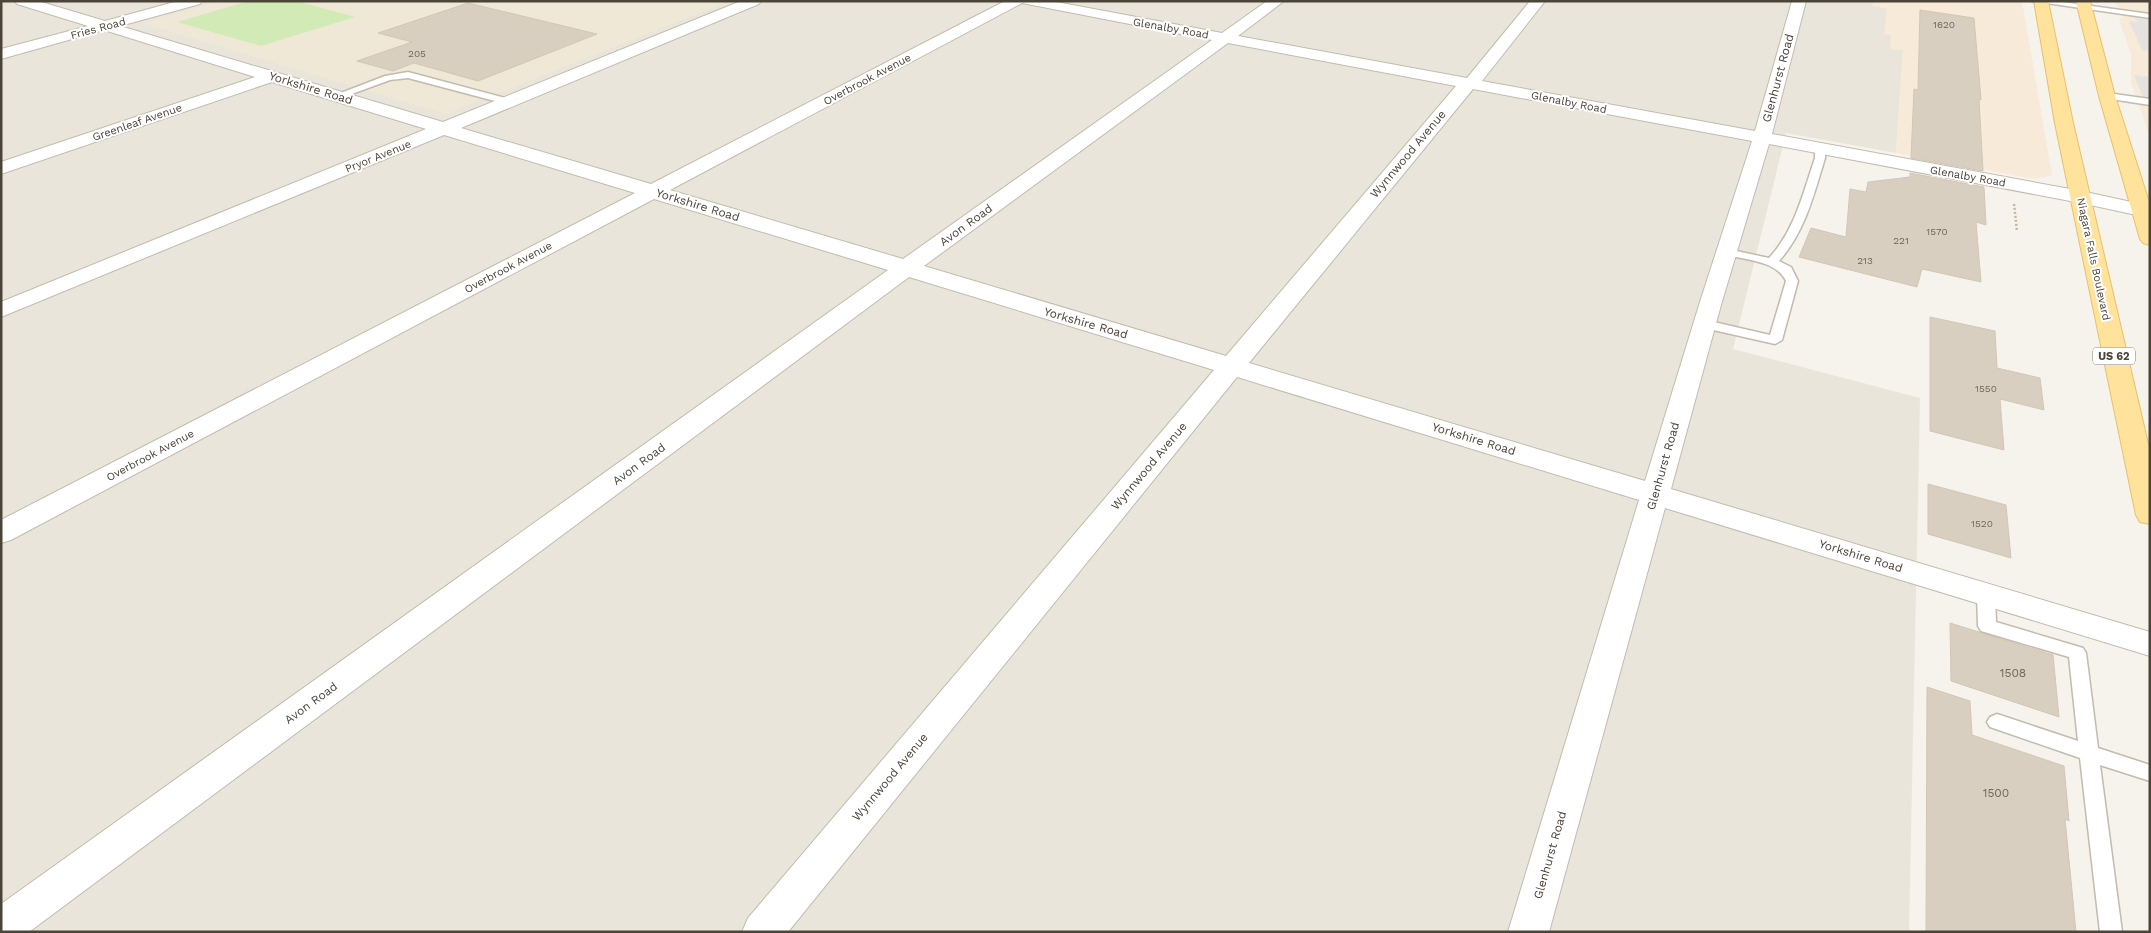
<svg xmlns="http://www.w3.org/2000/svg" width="2151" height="933" font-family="'Work Sans',sans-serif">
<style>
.residential{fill:#eae5da}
.commercial{fill:#f7ead8}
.education{fill:#efe8d6}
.green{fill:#d2eab5}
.parking{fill:#e5e3e0}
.building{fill:#d8cfc1;stroke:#d3c7b4}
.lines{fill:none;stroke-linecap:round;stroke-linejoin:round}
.lane-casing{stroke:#c2bbae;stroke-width:3}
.street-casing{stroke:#c2bbae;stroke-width:2}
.primary-casing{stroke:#e6c16a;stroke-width:2}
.path{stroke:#c4b79f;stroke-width:2.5;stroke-dasharray:2 2;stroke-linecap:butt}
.lane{fill:#fff;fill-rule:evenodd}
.street{fill:#fff;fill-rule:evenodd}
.primary{fill:#ffe39c;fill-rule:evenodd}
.labels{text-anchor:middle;stroke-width:4;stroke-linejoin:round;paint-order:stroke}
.number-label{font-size:10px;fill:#6e675b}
.far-street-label{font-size:11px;fill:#4b4439;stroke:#fff}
.shield{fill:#fff;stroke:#817c74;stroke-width:1}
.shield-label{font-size:11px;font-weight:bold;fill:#4b4439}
.street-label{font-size:12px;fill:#4b4439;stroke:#fff}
.near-number-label{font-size:12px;fill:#6e675b}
</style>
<rect width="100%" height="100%" fill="#f6f3ec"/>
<polygon class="residential" points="1,1 1873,1 1873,6 1887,8 1891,35 1903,50 1896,153 1786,133 1733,349 1920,398 1909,932 1,932"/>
<g class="commercial">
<polygon points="1873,1 2022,1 2052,175 2034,179 1896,153 1903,50 1890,49 1891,35 1884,34 1887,8 1872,6"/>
<polygon points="2114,1 2150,1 2150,137 2131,82 2131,54 2119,19 2123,18"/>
</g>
<polygon class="education" points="219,1 729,1 446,114 142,23"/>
<polygon class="green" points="249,1 296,1 355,17 261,46 177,22"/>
<g class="parking">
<polygon points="2136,18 2150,20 2150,51 2142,50 2129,21 2137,22"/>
<polygon points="2134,75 2150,77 2150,106 2146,105"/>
</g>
<g class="building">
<polygon points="468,3 597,34 478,81 414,63 393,71 357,61 412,42 378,33"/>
<polygon points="1920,10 1974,18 1981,100 1979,99 1983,171 1911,158 1914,89 1918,90"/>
<polygon points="1910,173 1984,187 1986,225 1976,222 1981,282 1922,269 1917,287 1799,257 1811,228 1846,237 1850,189 1866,192 1868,182 1910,177"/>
<polygon points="1930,317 1995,331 1997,368 2040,378 2044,410 2000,399 2004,450 1930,431"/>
<polygon points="1928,484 2006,505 2011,558 1928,534"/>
<polygon points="1950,623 2053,655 2059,717 1951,681"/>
<polygon points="1927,687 1970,701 1972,735 2064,766 2069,821 2065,819 2076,932 1926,932"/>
</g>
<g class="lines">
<defs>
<g id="lane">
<polygon points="2032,1 2055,1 2150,14 2150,18"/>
<polygon points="408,72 513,100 515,102 510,105 408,78 390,80 338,99 333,96 385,76"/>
<polygon points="2107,93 2150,99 2150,105 2104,98 2104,94"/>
<path d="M1820,146L1825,149V158C1814,194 1805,232 1779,261L1791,267L1798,281L1782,340L1775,344L1700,327L1699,324L1700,321L1705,320L1770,335L1786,281C1776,260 1744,260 1723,254L1721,252L1727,249L1769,258C1795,230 1803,193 1815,158V149Z"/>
<polygon points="1986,588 1992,590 1995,594 1996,622 2083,648 2086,653 2098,748 2150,765 2150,781 2100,765 2122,932 2100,932 2080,758 1990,727 1987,722 1990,717 1997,714 2078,741 2069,657 1981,631 1978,626 1977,594 1980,590"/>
</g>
<path id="street" d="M15,1H38L105,21L178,1H202L200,4L120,26L443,122L741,1H761L759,4L461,128L651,184L1005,1H1051L1222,33L1267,1H1284L1238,36L1467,78L1530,1H1545L1482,81L1755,131L1792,1H1806L1772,134L2081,191L2150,206V218L2081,203L1769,144L1721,305L1671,489L2150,632V656L1665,508L1549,932H1508L1639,500L1237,377L788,932H742L748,918L1214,370L909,277L29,932H1V904L888,270L654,199L11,540L1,543V520L635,193L444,135L1,317V302L426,129L272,82L1,174V162L255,77L104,30L1,59V49L88,26L17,4ZM1022,3L1212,40L903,259L670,190ZM1228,43L1456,86L1226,356L924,266ZM1473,89L1752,141L1699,305L1645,481L1249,363Z"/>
<g id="primary">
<polygon points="2034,1 2048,1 2073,123 2150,452 2150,524 2140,522 2136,515 2055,123"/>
<polygon points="2076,1 2090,1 2115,96 2150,205 2150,245 2143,243 2140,239 2099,96"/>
</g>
</defs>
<use href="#lane" class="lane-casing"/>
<use href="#street" class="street-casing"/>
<use href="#primary" class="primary-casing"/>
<polyline class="path" points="2014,204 2017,231"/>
<use href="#lane" class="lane"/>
<use href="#street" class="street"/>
<use href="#primary" class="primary"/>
</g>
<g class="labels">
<g class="number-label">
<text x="1944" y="28">1620</text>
<text x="417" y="57">205</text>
<text x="1937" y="235">1570</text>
<text x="1901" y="244">221</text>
<text x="1865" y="264">213</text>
<text x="1986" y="392">1550</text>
<text x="1982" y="527">1520</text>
</g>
<g class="far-street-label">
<text transform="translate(98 28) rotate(-15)" y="4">Fries Road</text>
<text transform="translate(1171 28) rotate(10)" y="4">Glenalby Road</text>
<text transform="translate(867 79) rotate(-28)" y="4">Overbrook Avenue</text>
<text transform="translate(1569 102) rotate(11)" y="4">Glenalby Road</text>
<text transform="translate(137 122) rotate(-19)" y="4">Greenleaf Avenue</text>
<text transform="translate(378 156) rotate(-22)" y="4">Pryor Avenue</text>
<text transform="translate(1968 176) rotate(10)" y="4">Glenalby Road</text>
<text transform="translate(2094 259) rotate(78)" y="4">Niagara Falls Boulevard</text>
<text transform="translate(508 267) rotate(-28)" y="4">Overbrook Avenue</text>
<text transform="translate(150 455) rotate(-28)" y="4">Overbrook Avenue</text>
</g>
<rect class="shield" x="2093" y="347.5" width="42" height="17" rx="4"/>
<g class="shield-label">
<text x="2114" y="360">US 62</text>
</g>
<g class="street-label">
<text transform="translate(1778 78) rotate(-75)" y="4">Glenhurst Road</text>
<text transform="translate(311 88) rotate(17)" y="4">Yorkshire Road</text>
<text transform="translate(1408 154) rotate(-50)" y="4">Wynnwood Avenue</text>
<text transform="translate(698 205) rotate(17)" y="4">Yorkshire Road</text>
<text transform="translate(966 225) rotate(-36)" y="4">Avon Road</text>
<text transform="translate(1086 323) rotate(16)" y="4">Yorkshire Road</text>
<text transform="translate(1474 439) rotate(17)" y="4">Yorkshire Road</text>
<text transform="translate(639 464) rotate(-36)" y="4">Avon Road</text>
<text transform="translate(1149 466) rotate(-50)" y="4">Wynnwood Avenue</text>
<text transform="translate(1663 466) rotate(-74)" y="4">Glenhurst Road</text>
<text transform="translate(1861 556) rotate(17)" y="4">Yorkshire Road</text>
<text transform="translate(311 703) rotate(-36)" y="4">Avon Road</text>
<text transform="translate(890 777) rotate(-50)" y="4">Wynnwood Avenue</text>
<text transform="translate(1550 855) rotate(-74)" y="4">Glenhurst Road</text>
</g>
<g class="near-number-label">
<text x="2013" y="677">1508</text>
<text x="1996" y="797">1500</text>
</g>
</g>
<rect width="2151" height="933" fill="none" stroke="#4b4439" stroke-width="5"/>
</svg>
